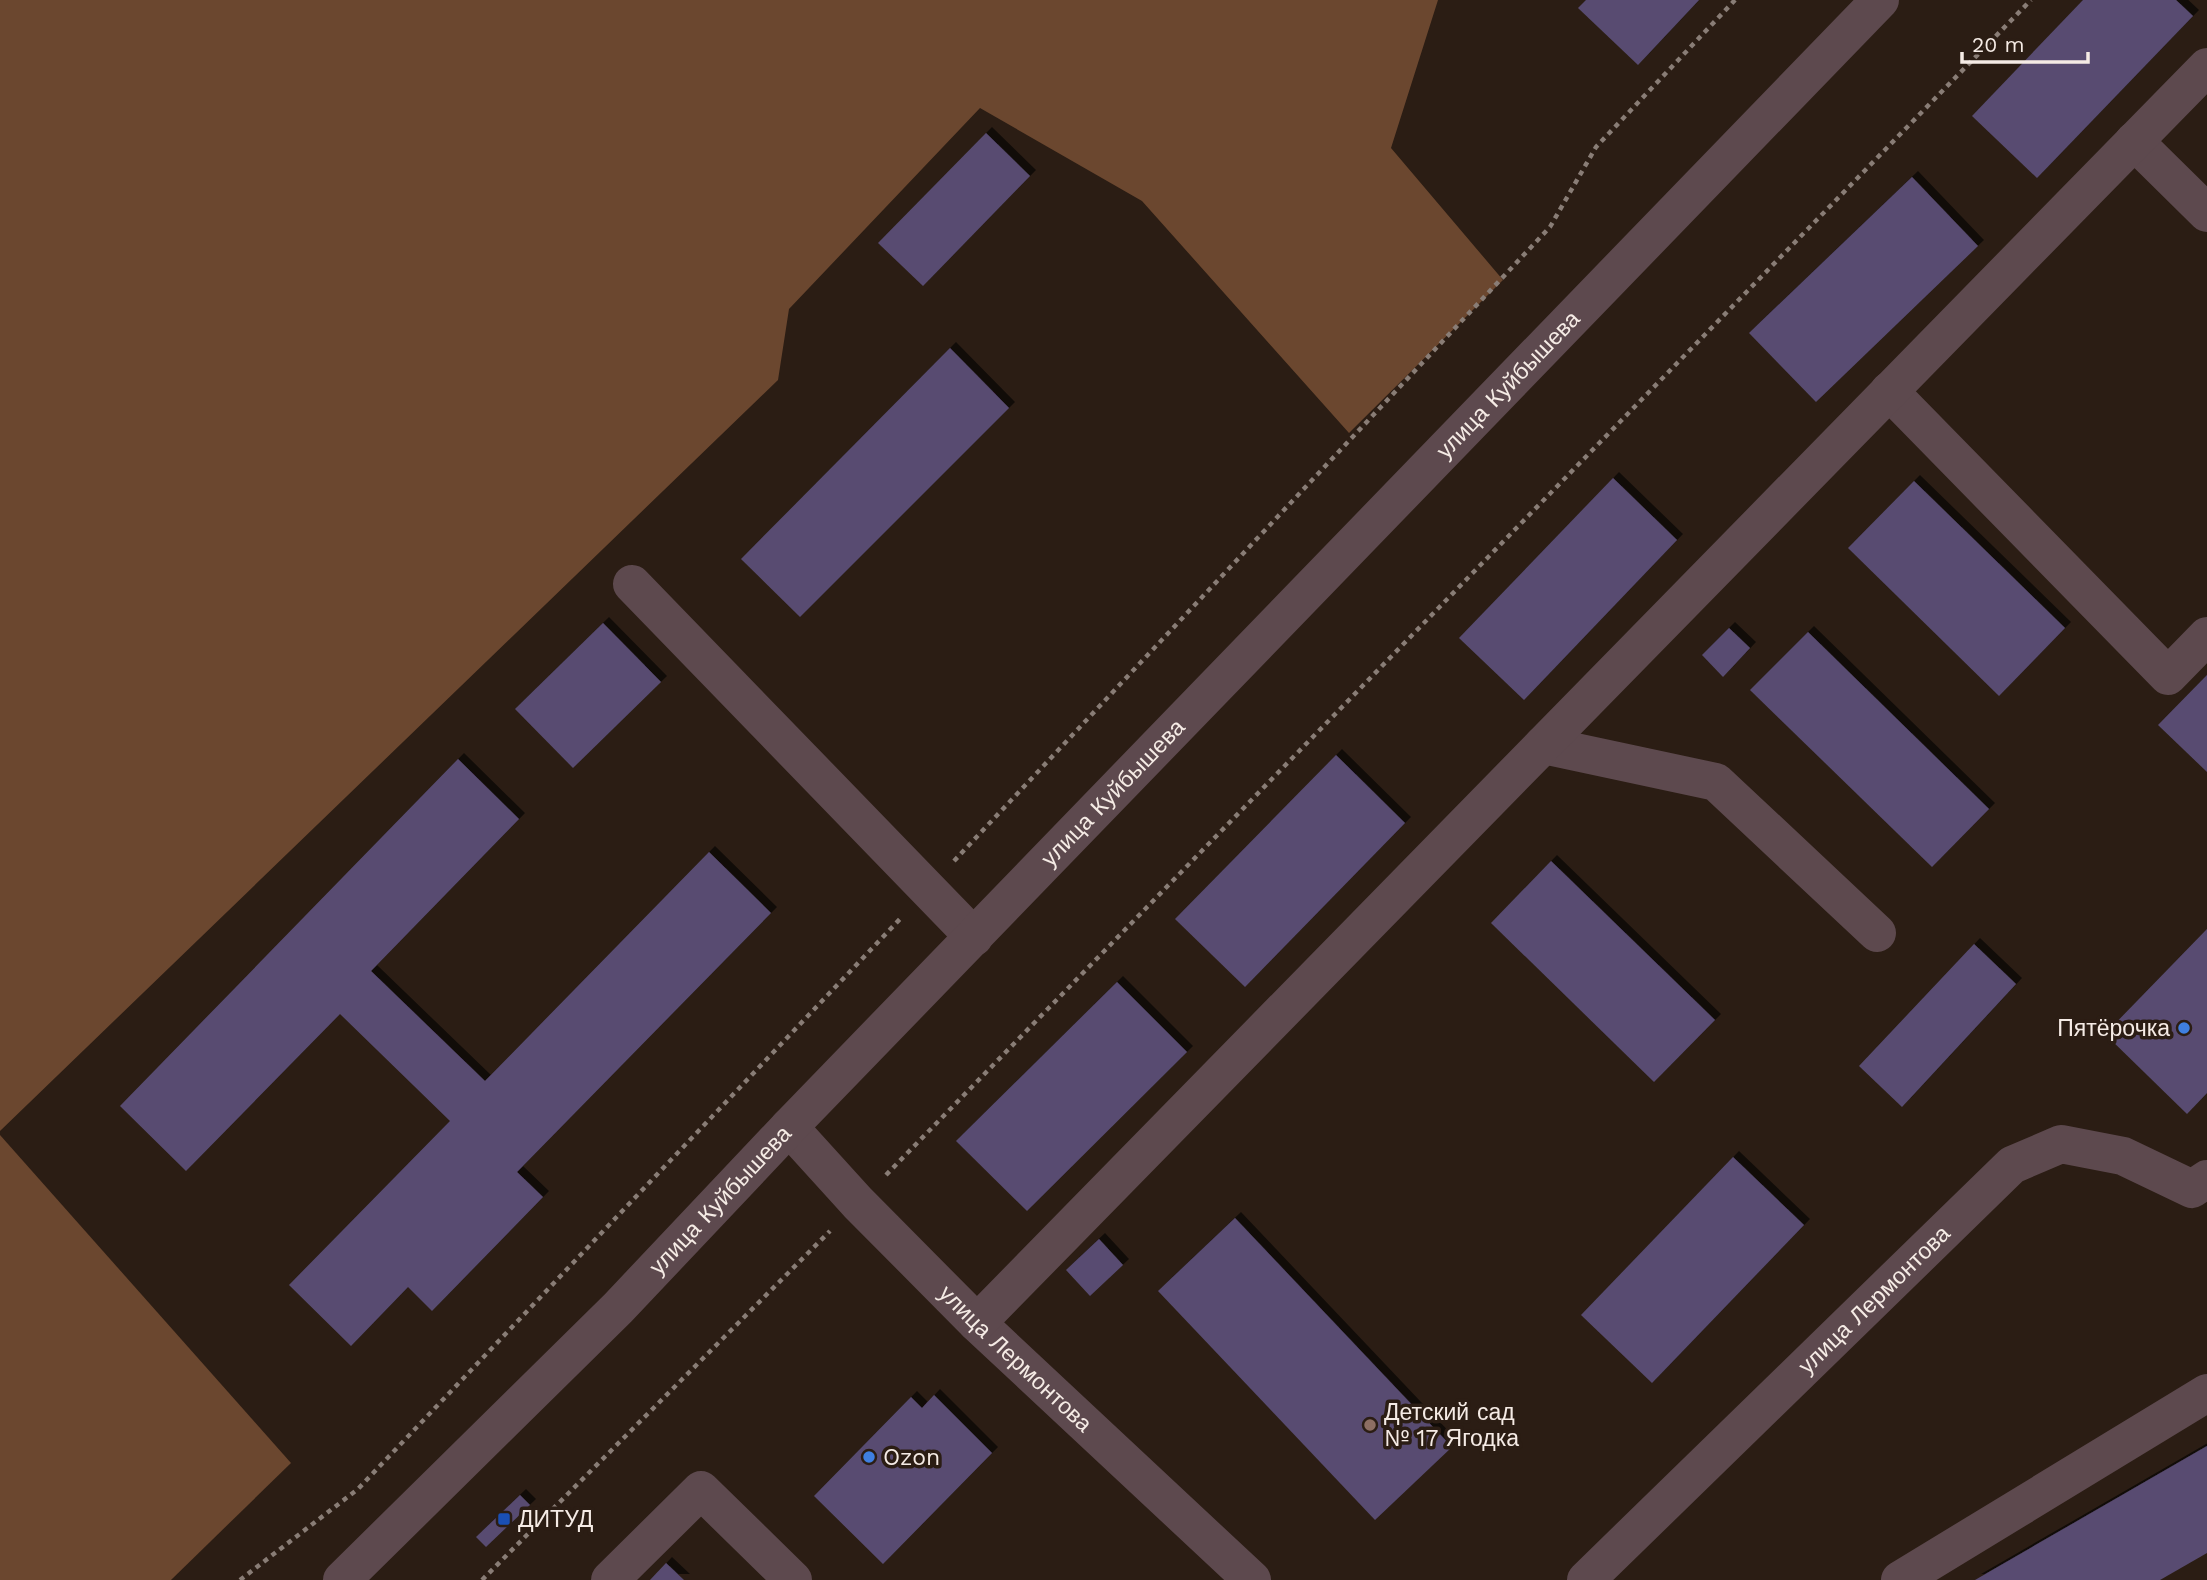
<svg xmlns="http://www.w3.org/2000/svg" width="2207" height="1580" font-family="'Work Sans',sans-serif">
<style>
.forest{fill:#6b472f}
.building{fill:#584c71;filter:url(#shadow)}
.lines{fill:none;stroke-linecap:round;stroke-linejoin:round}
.path{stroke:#897d76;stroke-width:4.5;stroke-dasharray:5 5;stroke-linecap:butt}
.minor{stroke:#5d494e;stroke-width:38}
.shop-dot{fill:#3f7fe0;stroke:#2b1d14;stroke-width:2.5}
.education-dot{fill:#8d6e63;stroke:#2b1d14;stroke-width:2.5}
.transit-dot{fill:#1a4fb4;stroke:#2b1d14;stroke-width:2.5}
.labels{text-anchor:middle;stroke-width:7;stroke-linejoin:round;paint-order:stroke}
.street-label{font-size:23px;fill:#f5ebe5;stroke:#2b1d14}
.poi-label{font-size:23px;fill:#f5ebe5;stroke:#2b1d14;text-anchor:start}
</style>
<defs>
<filter id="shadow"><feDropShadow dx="6" dy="-6" stdDeviation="0" flood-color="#0009"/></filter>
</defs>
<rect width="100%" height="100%" fill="#2b1d14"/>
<g class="forest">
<polygon points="0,0 1438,0 1391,148 1503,280 1349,433 1142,201 980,108 789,309 778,380 0,1131"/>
<polygon points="0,1135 291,1463 171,1580 0,1580"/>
</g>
<g class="building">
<polygon points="1586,0 1699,0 1638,65 1578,8"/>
<polygon points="2083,0 2176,0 2193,16 2037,178 1972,116"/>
<polygon points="986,133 1030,176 923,286 878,243"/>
<polygon points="1912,177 1978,246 1816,402 1749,333"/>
<polygon points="950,348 1009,408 800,617 741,559"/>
<polygon points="1613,478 1677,540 1524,700 1459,638"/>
<polygon points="1914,481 2065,628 1999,696 1848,548"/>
<polygon points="603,623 661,682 573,768 515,709"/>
<polygon points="1729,628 1750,648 1723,677 1702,655"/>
<polygon points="1808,632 1989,809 1932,867 1750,690"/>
<polygon points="2207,675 2207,772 2158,725"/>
<polygon points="1336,755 1405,823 1245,987 1175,919"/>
<polygon points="458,759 519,819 371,971 485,1081 709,852 771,913 517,1172 543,1197 432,1311 408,1287 351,1346 289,1285 450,1121 340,1014 186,1171 120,1106"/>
<polygon points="1551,861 1715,1020 1654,1082 1491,923"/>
<polygon points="2207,929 2207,1093 2187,1114 2105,1034"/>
<polygon points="1974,944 2016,984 1902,1107 1859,1066"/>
<polygon points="1117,982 1187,1052 1027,1211 956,1141"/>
<polygon points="1733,1157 1804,1225 1652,1383 1581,1315"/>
<polygon points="1235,1218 1452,1447 1375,1520 1158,1291"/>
<polygon points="1099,1239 1123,1265 1090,1296 1066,1270"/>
<polygon points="934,1395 992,1453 883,1564 814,1496 911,1397 922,1408"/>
<polygon points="2207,1446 2207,1553 2160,1580 1975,1580"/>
<polygon points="520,1495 530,1505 486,1547 476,1537"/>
<polygon points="666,1563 684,1580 650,1580"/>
</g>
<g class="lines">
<g class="path">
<polyline points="954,861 1550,227 1596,147 1735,0"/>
<polyline points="886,1175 2031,0"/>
<polyline points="240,1580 358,1489 900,919"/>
<polyline points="482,1580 830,1231"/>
</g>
<g class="minor">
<polyline points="2134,141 2207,213"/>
<polyline points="1889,391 2168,676 2207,636"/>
<polyline points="632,584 974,937"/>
<polyline points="1543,745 1716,782 1877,933"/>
<path id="s1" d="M789,1127L858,1203L977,1323L1252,1580"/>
<polyline points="977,1323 2207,67"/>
<path id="s2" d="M342,1580L618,1308L789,1127L1880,0"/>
<polyline points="610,1580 701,1490 793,1580"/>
<path id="s3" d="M1586,1580L2012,1165L2061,1144L2123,1156L2192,1189L2207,1179"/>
<polyline points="1900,1580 2207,1393"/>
</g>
</g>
<g class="shop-dot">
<circle cx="2184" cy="1028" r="7"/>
<circle cx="869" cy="1457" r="7"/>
</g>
<circle class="education-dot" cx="1370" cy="1425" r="7"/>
<rect class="transit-dot" x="497" y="1512" width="14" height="14" rx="3.5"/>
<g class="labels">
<g class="street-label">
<text dy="8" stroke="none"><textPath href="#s2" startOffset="1670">улица Куйбышева</textPath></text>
<text dy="8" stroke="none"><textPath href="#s2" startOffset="1102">улица Куйбышева</textPath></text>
<text dy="8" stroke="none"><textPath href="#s2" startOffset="536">улица Куйбышева</textPath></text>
<text dy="8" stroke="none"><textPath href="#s3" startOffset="402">улица Лермонтова</textPath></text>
<text dy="8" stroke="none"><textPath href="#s1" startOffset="324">улица Лермонтова</textPath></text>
</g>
<g class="poi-label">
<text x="2170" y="1036" text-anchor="end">Пятёрочка</text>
<text x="1384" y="1420">Детский сад<tspan x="1384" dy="26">№ 17 Ягодка</tspan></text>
<text x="883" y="1465">Ozon</text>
<text x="518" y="1527">ДИТУД</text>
</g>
</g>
<path d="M1962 52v10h126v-10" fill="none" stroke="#f5ebe5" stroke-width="3.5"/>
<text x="1972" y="52" font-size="21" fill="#f5ebe5" stroke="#2b1d14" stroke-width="5" paint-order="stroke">20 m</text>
</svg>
